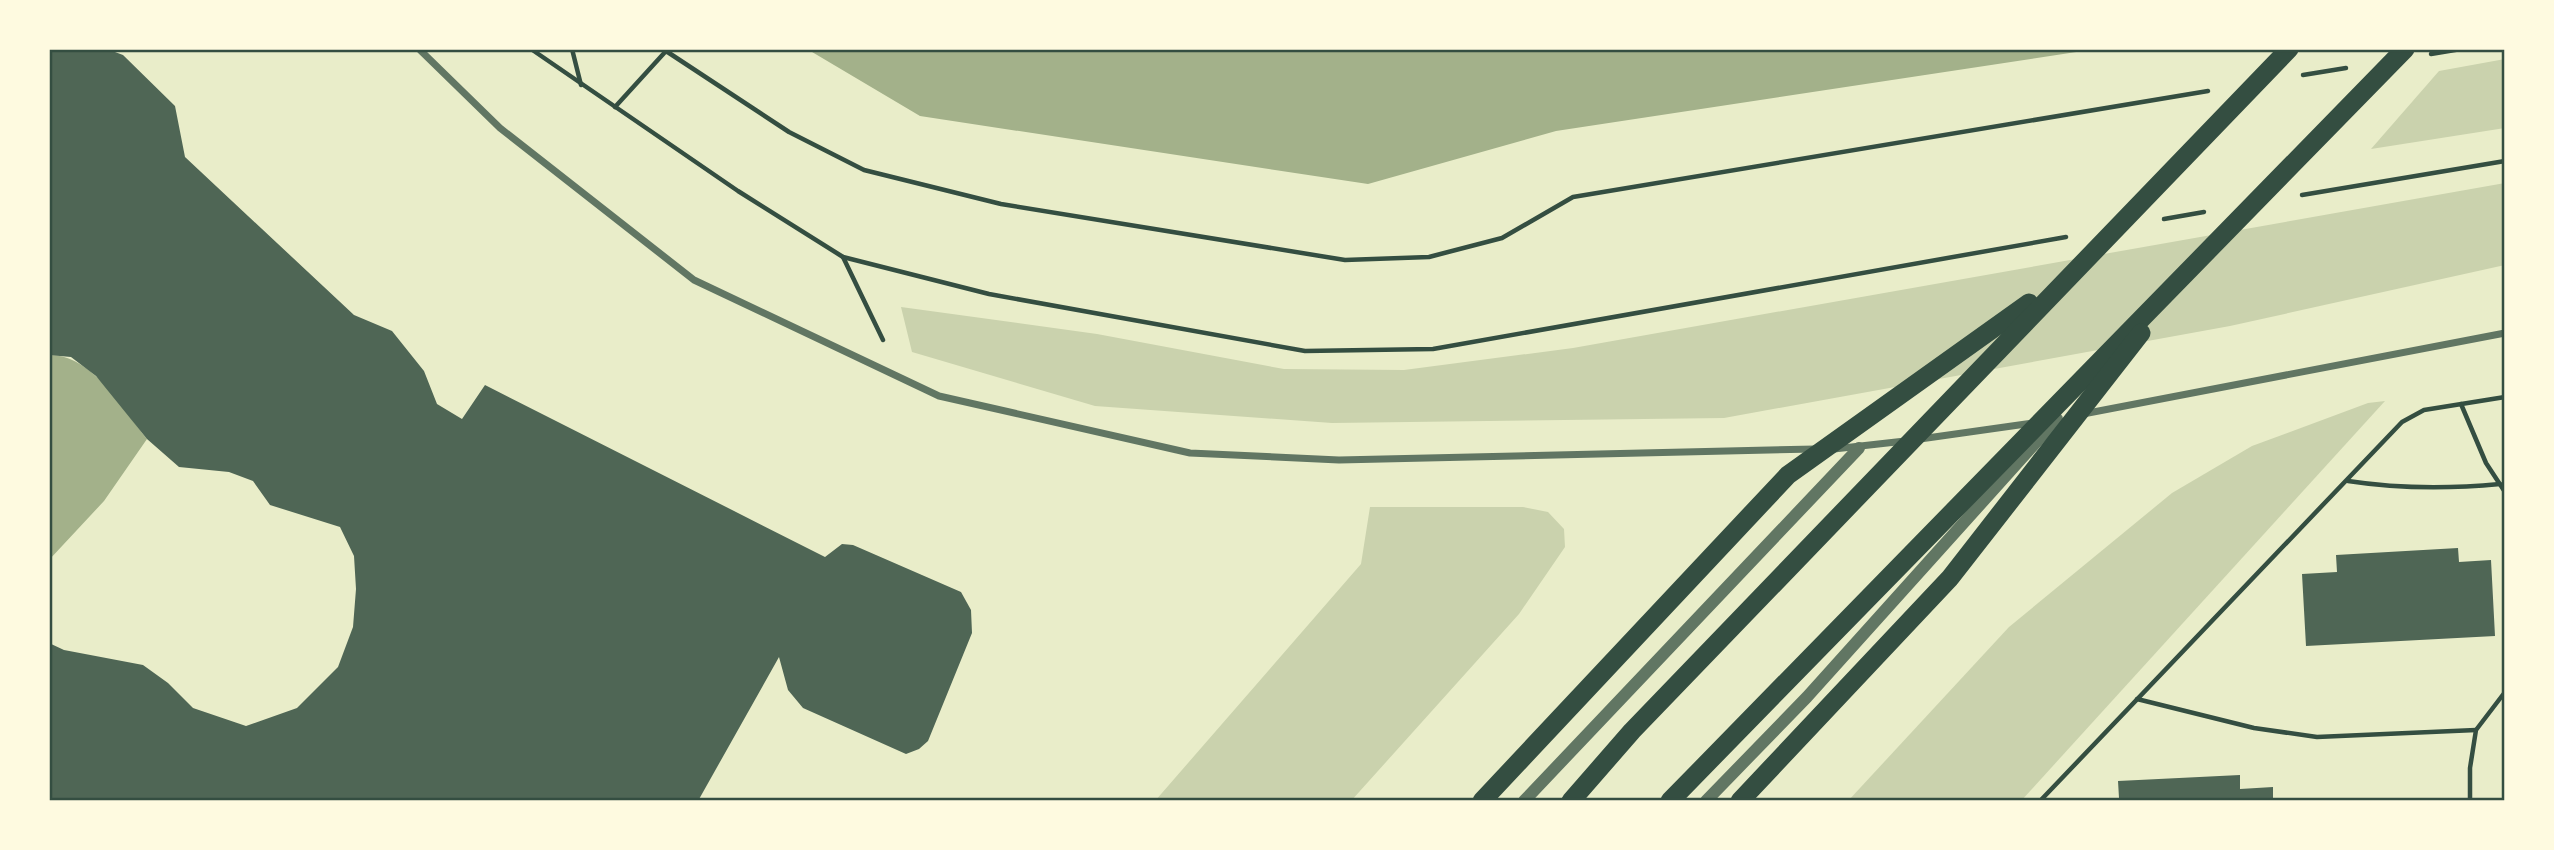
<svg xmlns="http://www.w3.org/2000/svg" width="2554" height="850" font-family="'IBM Plex Sans',sans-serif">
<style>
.green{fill:#cad2ad}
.water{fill:#a3b18a}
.building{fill:#4f6655}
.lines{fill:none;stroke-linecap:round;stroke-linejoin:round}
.path{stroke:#344e41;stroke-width:4.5}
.minor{stroke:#617663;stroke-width:7}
.tertiary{stroke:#617663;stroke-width:12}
.trunk{stroke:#344e41;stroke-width:19}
.neatline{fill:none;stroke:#344e41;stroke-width:2.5}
</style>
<rect width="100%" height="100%" fill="#e9edc9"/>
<g class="green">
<polygon points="2505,59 2505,128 2371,149 2439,71"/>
<polygon points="2505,183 2505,265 2230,326 1724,418 1332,423 1095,406 912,352 901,307 1097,334 1284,369 1404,370 1573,348"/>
<polygon points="2385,401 2021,801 1848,801 2009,627 2172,493 2252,446 2368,403"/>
<polygon points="1370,507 1523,507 1548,512 1564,529 1565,547 1519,614 1351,801 1155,801 1361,564"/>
</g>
<g class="water">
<polygon points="807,49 2096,49 1556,131 1368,184 920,116"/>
<path d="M49,355C93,355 122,408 147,439L104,501L49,560Z"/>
</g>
<g class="building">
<polygon points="49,49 107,49 123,55 175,106 185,157 354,315 392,331 424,371 437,404 462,419 485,385 825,557 842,544 853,545 961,592 971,610 972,633 928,741 919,749 906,754 803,708 788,690 779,657 698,801 49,801 49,643 64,650 143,665 168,683 193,708 246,726 297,708 338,667 353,627 356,589 354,556 340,527 270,505 253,481 229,472 179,467 147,439 96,376 71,357 49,355"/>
<polygon points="2458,548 2459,562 2491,560 2495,636 2306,646 2302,574 2337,572 2336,555"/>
<polygon points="2240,775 2240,789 2273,787 2273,801 2111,801 2119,798 2118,781"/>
</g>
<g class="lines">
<g class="path">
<polyline points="531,49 738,191 843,257 989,294 1305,351 1433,349 2066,237"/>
<polyline points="572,49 581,85"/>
<polyline points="2431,54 2461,49"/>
<polyline points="2303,75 2346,68"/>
<polyline points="615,107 666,51 789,132 864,170 1001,204 1345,260 1429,257 1502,238 1573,197 2208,91"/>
<polyline points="2302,195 2505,161"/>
<polyline points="2164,219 2204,212"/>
<polyline points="843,257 883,340"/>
<polyline points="2461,404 2486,463 2505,492"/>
<path d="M2348,481C2400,489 2448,489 2500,484"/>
<polyline points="2137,699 2254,728 2317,737 2476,730"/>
<polyline points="2040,801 2402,422 2424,410 2505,397"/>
<polyline points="2470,801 2470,768 2476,730 2505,692"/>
</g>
<g class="minor">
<polyline points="419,49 500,128 694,280 939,396 1190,453 1339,460 1815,449"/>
<polyline points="2083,414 2505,333"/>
<polyline points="1920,439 2033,423"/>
<polyline points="1834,449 1905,441"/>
</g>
<g class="tertiary">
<polyline points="1524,801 1859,448"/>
<polyline points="1706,801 1807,697 2057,419"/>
</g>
<g class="trunk">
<polyline points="1482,801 1788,475 2029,303"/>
<polyline points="1571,801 1632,731 2289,49"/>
<polyline points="1670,801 2405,49"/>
<polyline points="1740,801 1950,578 2141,333"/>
</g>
</g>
<rect width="2554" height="850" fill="none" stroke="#fefae0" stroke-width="102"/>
<rect x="51" y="51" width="2452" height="748" class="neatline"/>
</svg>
